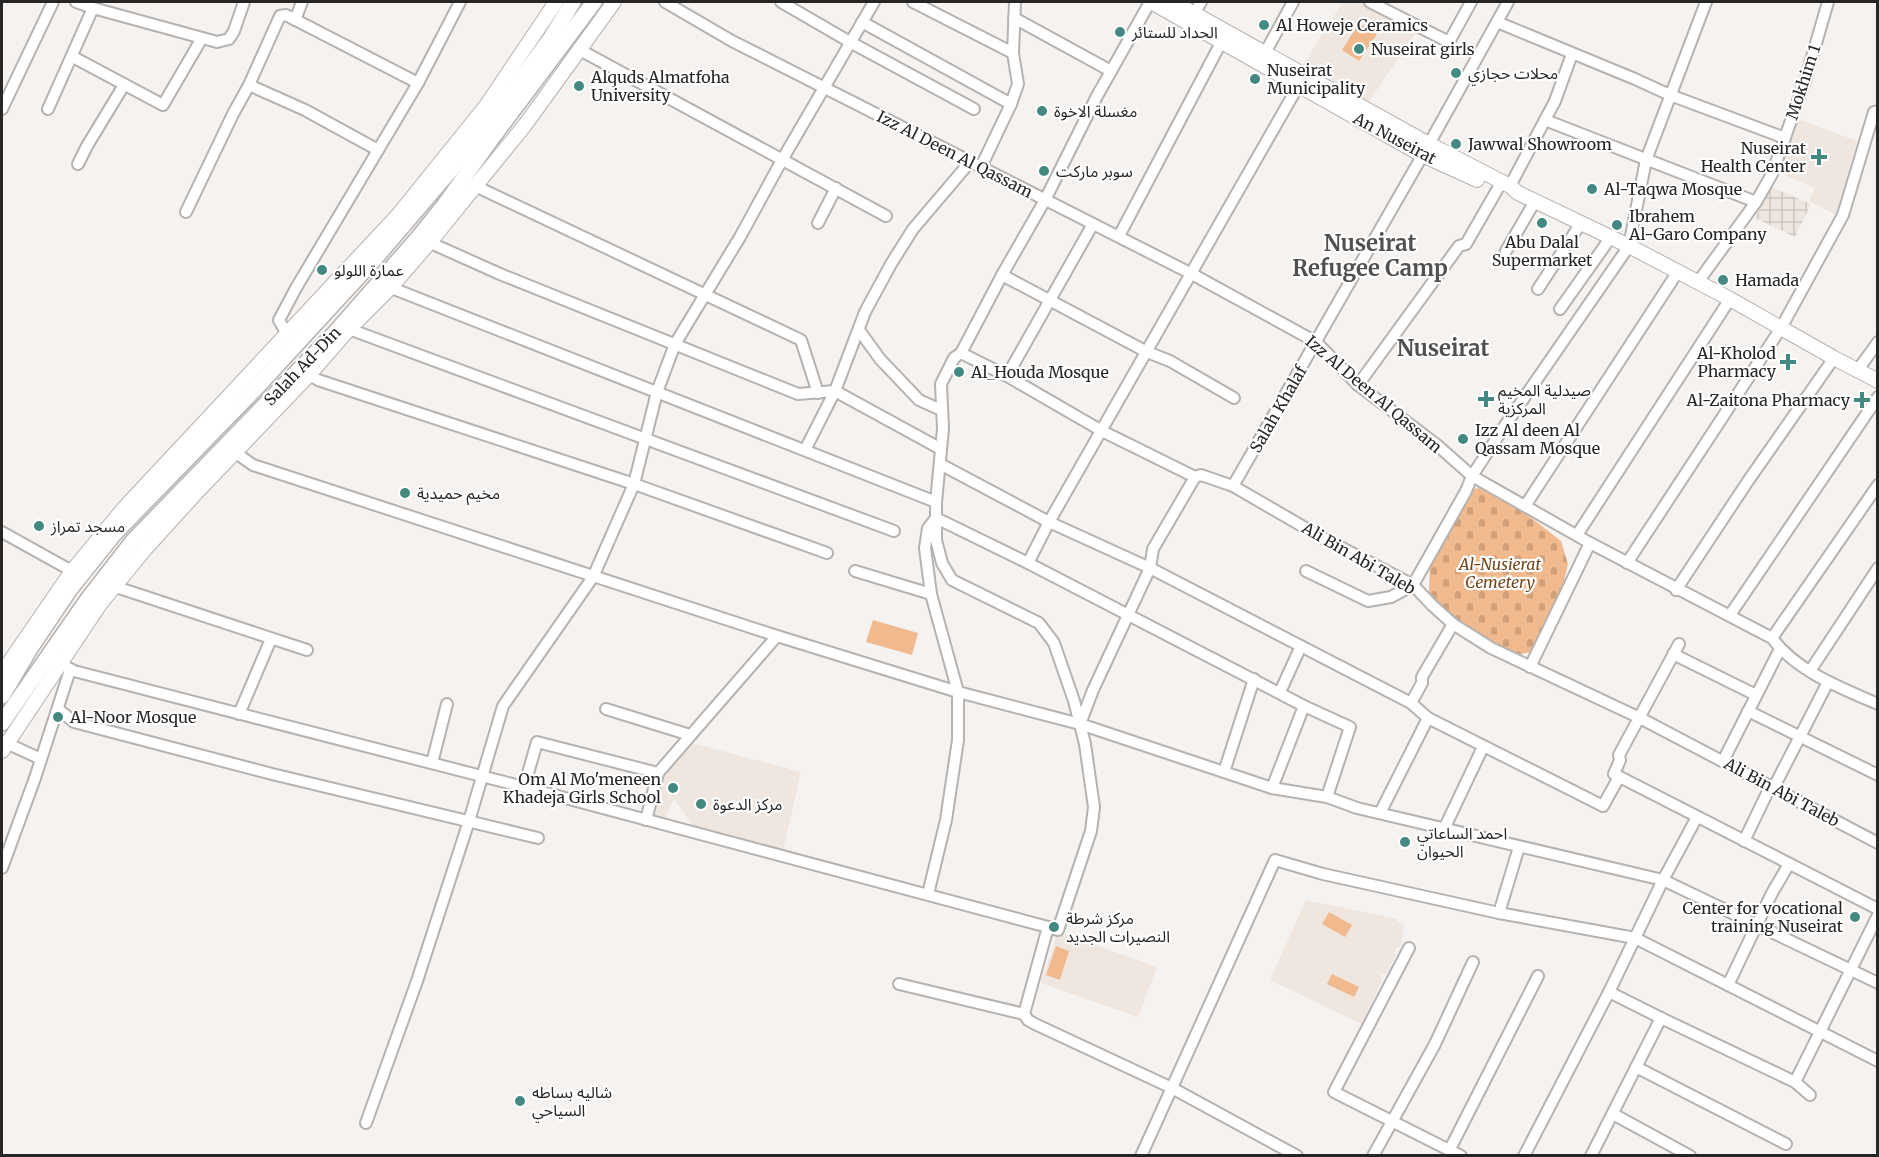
<svg xmlns="http://www.w3.org/2000/svg" width="1879" height="1157" font-family="Merriweather,'Noto Sans Arabic',serif">
<style>
.built{fill:#efe6df}
.industrial{fill:url(#industrial-grid)}
.green{fill:#f1ba8e}
.cemetery{fill:url(#cemetery-stones)}
.lines{fill:none;stroke-linecap:round;stroke-linejoin:round}
.minor-casing{stroke:#b5b2b0;stroke-width:14}
.major-casing{stroke:#b5b2b0;stroke-width:16}
.highway-casing{stroke:#b5b2b0;stroke-width:18}
.minor{stroke:#fff;stroke-width:10}
.major{stroke:#fff;stroke-width:14}
.highway{stroke:#fff;stroke-width:15}
.poi-dot{fill:#438982;stroke:#fff;stroke-width:2}
.labels{text-anchor:middle;stroke-width:4.5;stroke-linejoin:round;paint-order:stroke}
.poi-label{font-size:16px;fill:#272626;stroke:#fff;text-anchor:start}
.street-label{font-size:16px;fill:#272626;stroke:#fff}
.park-label{font-size:16px;font-style:italic;fill:#73451b;stroke:#fff}
.district-label{font-size:22px;font-weight:bold;fill:#52504e;stroke:#fff}
</style>
<defs>
<pattern id="industrial-grid" width="8" height="8" patternUnits="userSpaceOnUse" patternTransform="scale(1.5)"><rect width="8" height="8" fill="#efe6df"/><path d="M0 4h8M4 0v8" fill="none" stroke="#cdc5bf"/></pattern>
<pattern id="cemetery-stones" width="16" height="16" patternUnits="userSpaceOnUse" patternTransform="scale(1.5)"><rect width="16" height="16" fill="#f1ba8e"/><path d="M2 7V4a2 2 0 0 1 4 0v3zM10 15v-3a2 2 0 0 1 4 0v3z" fill="#cfa07a"/></pattern>
</defs>
<rect width="100%" height="100%" fill="#f5f2f0"/>
<g class="built">
<polygon points="1343,2 1363,2 1418,30 1367,104 1301,68"/>
<polygon points="1798,119 1857,141 1836,215 1809,201 1815,188 1780,173"/>
<polygon points="688,742 801,772 783,851 695,829 674,799 663,823 649,820 661,777"/>
<polygon points="1306,900 1397,919 1397,922 1404,924 1401,947 1397,947 1394,953 1396,955 1387,973 1381,974 1382,980 1362,1024 1270,980"/>
<polygon points="1058,932 1157,967 1138,1017 1041,983"/>
</g>
<polygon class="industrial" points="1771,187 1811,204 1795,237 1755,218"/>
<g class="green">
<polygon points="1359,23 1377,34 1359,61 1342,50"/>
<polygon points="873,620 918,633 912,655 866,642"/>
<polygon points="1329,912 1352,925 1345,937 1322,924"/>
<polygon points="1056,946 1069,951 1060,980 1046,975"/>
<polygon points="1332,974 1359,987 1354,997 1327,984"/>
</g>
<polygon class="cemetery" points="1480,488 1529,516 1561,541 1568,564 1560,597 1530,652 1517,655 1456,621 1429,592 1430,561 1472,489"/>
<g class="lines">
<defs>
<g id="minor">
<polyline points="76,2 93,8 217,42 229,39 234,31 244,2"/>
<path d="M665,2L732,41L1192,274L1316,342L1358,385L1437,445L1472,476L1590,543L1772,638C1796,671 1841,688 1878,704"/>
<polyline points="781,2 850,42 974,109"/>
<polyline points="913,2 1013,53"/>
<polyline points="1370,2 1449,42 1471,2"/>
<polyline points="1014,18 1111,71"/>
<polyline points="1191,19 1201,2"/>
<polyline points="295,20 302,2"/>
<polyline points="862,22 1011,104"/>
<polyline points="1497,22 1635,79 1670,95 1785,138"/>
<polyline points="580,50 886,216"/>
<polyline points="1265,53 1293,2"/>
<polyline points="73,57 163,105 202,38"/>
<polyline points="249,85 305,110 378,150"/>
<polyline points="2,109 53,2"/>
<polyline points="48,109 93,8"/>
<polyline points="1545,120 1756,202"/>
<polyline points="78,164 87,146 124,85"/>
<polyline points="981,167 1011,104 1018,84 1013,53 1015,2"/>
<polyline points="471,184 801,340 818,393"/>
<polyline points="1510,186 1555,101 1572,54"/>
<polyline points="186,212 233,114 249,85 280,16 286,15 418,83"/>
<polyline points="818,223 836,188"/>
<polyline points="1119,236 1224,37"/>
<polyline points="424,240 500,274 798,394 835,391 941,449"/>
<polyline points="1506,251 1535,201"/>
<polyline points="1002,275 1147,352 1170,361 1234,398"/>
<polyline points="1698,282 1756,202 1772,174 1805,81 1828,2"/>
<polyline points="384,285 936,502"/>
<polyline points="1538,289 1581,223"/>
<polyline points="1560,309 1611,237"/>
<polyline points="349,329 894,531"/>
<polyline points="859,330 880,359 919,400 941,410"/>
<polyline points="287,334 279,320 296,288 418,83 460,2"/>
<polyline points="961,353 1007,376 1102,431 1195,477 1201,475 1233,486 1321,537 1413,585 1432,605 1453,624 1491,648 1640,718 1878,843"/>
<polyline points="1857,371 1878,342"/>
<polyline points="309,375 318,380 634,484 827,553"/>
<polyline points="1007,376 1093,224"/>
<polyline points="1358,385 1459,246 1466,244 1501,183"/>
<polyline points="805,450 835,391 865,312 891,264 913,229 970,162"/>
<polyline points="236,453 253,465 777,636 958,692 1080,724 1272,788 1327,797 1357,808 1663,880 1878,983"/>
<polyline points="940,464 1049,522 1150,568 1411,703 1428,718 1603,806 1619,777"/>
<polyline points="1195,477 1153,549 1150,568 1093,690 1080,724 1085,744 1094,807 1091,831 1058,930 1048,927 1024,1014 1028,1020 1035,1024 1172,1088 1297,1156"/>
<polyline points="1233,486 1429,144 1508,2"/>
<polyline points="1525,506 1677,273"/>
<polyline points="936,518 1028,563 1304,706 1350,727 1327,797"/>
<polyline points="2,532 72,571"/>
<polyline points="1577,535 1730,299"/>
<polyline points="1028,563 1049,522 1301,81"/>
<polyline points="1627,563 1781,328 1843,215 1874,112 1878,111"/>
<polyline points="855,571 931,594"/>
<polyline points="1306,571 1368,601 1391,597 1413,585 1466,491 1472,476 1506,424 1629,246 1646,160 1706,2"/>
<polyline points="110,585 307,650"/>
<polyline points="1676,590 1748,481 1834,358"/>
<polyline points="1730,615 1878,397"/>
<polyline points="1772,638 1878,485"/>
<polyline points="1679,644 1619,755 1620,760 1614,774 1878,909"/>
<polyline points="1673,654 1756,695"/>
<polyline points="55,661 74,671 524,787 1048,927"/>
<polyline points="1530,667 1590,543"/>
<polyline points="1810,671 1878,568"/>
<polyline points="1280,692 1301,646"/>
<polyline points="1411,703 1422,683 1422,677 1453,624"/>
<polyline points="58,709 74,722 272,774 538,838"/>
<polyline points="606,709 690,735"/>
<polyline points="1748,711 1878,775"/>
<polyline points="239,714 271,639"/>
<polyline points="1080,724 1074,701 1054,643 1039,623 952,580 942,563 936,540 936,502 943,429 941,384 954,358 961,353 1002,275 1045,200 1097,96 1150,2"/>
<polyline points="2,741 41,759"/>
<polyline points="1723,761 1780,649"/>
<polyline points="432,763 447,704"/>
<polyline points="1224,772 1254,679"/>
<polyline points="524,787 537,742 658,773"/>
<polyline points="1774,787 1828,682"/>
<polyline points="1272,788 1304,706"/>
<polyline points="1380,813 1428,718"/>
<polyline points="646,820 658,773 777,636"/>
<polyline points="1444,829 1483,747"/>
<polyline points="1744,841 1771,785"/>
<polyline points="2,868 35,778 70,670"/>
<polyline points="928,894 946,820 958,740 958,692 931,594 925,548 928,528 936,518"/>
<polyline points="1499,913 1519,847"/>
<polyline points="1409,948 1334,1092 1461,1156"/>
<polyline points="899,984 1024,1014"/>
<polyline points="1728,985 1772,893 1789,864"/>
<polyline points="1609,992 1661,1018"/>
<polyline points="1636,1067 1786,1144"/>
<polyline points="1795,1082 1878,915"/>
<polyline points="1613,1114 1690,1156"/>
<polyline points="366,1123 417,981 469,821 503,706 593,577 634,484 657,392 675,344 740,237 782,160 874,2"/>
<polyline points="1450,1149 1538,976"/>
<polyline points="1141,1156 1275,860 1323,874 1499,913 1635,938 1878,1061"/>
<polyline points="1373,1156 1435,1044 1473,962"/>
<polyline points="1524,1156 1609,992 1663,880 1697,817"/>
<polyline points="1591,1156 1661,1018 1795,1082 1810,1095"/>
</g>
<g id="major">
<polyline points="1151,2 1422,155 1477,180"/>
<polyline points="1173,2 1429,144 1510,186 1518,193 1629,246 1730,299 1834,358 1878,381"/>
<polyline points="2,673 72,571 125,507 399,214 486,106 556,2"/>
<polyline points="2,751 100,604 146,548 196,493 309,375 349,329 391,287 430,242 525,125 614,2"/>
</g>
<g id="highway">
<polyline points="2,696 31,647 70,589 114,534 257,387 372,262 478,138 551,38 573,2"/>
<polyline points="2,723 88,599 133,541 334,334 418,238 443,207 492,138 594,2"/>
</g>
</defs>
<use href="#minor" class="minor-casing"/>
<use href="#major" class="major-casing"/>
<use href="#highway" class="highway-casing"/>
<use href="#minor" class="minor"/>
<use href="#major" class="major"/>
<use href="#highway" class="highway"/>
</g>
<g class="poi-dot">
<circle cx="1264" cy="25" r="6"/>
<circle cx="1120" cy="32" r="6"/>
<circle cx="1359" cy="49" r="6"/>
<circle cx="1456" cy="73" r="6"/>
<circle cx="1255" cy="79" r="6"/>
<circle cx="579" cy="86" r="6"/>
<circle cx="1042" cy="111" r="6"/>
<circle cx="1456" cy="144" r="6"/>
<path d="M1816 148h6v6h6v6h-6v6h-6v-6h-6v-6h6z"/>
<circle cx="1044" cy="171" r="6"/>
<circle cx="1592" cy="189" r="6"/>
<circle cx="1542" cy="223" r="6"/>
<circle cx="1617" cy="225" r="6"/>
<circle cx="322" cy="270" r="6"/>
<circle cx="1723" cy="280" r="6"/>
<path d="M1785 353h6v6h6v6h-6v6h-6v-6h-6v-6h6z"/>
<circle cx="959" cy="372" r="6"/>
<path d="M1483 390h6v6h6v6h-6v6h-6v-6h-6v-6h6z"/>
<path d="M1859 391h6v6h6v6h-6v6h-6v-6h-6v-6h6z"/>
<circle cx="1463" cy="439" r="6"/>
<circle cx="405" cy="493" r="6"/>
<circle cx="39" cy="526" r="6"/>
<circle cx="58" cy="717" r="6"/>
<circle cx="673" cy="788" r="6"/>
<circle cx="701" cy="804" r="6"/>
<circle cx="1405" cy="842" r="6"/>
<circle cx="1855" cy="917" r="6"/>
<circle cx="1054" cy="927" r="6"/>
<circle cx="520" cy="1101" r="6"/>
</g>
<g class="labels">
<g class="poi-label">
<text x="1276" y="31">Al Howeje Ceramics</text>
<text x="1132" y="38">الحداد للستائر</text>
<text x="1371" y="55">Nuseirat girls</text>
<text x="1267" y="76">Nuseirat<tspan x="1267" dy="18">Municipality</tspan></text>
<text x="1468" y="79">محلات حجازي</text>
<text x="591" y="83">Alquds Almatfoha<tspan x="591" dy="18">University</tspan></text>
<text x="1054" y="117">مغسلة الاخوة</text>
<text x="1468" y="150">Jawwal Showroom</text>
<text x="1806" y="154" text-anchor="end">Nuseirat<tspan x="1806" dy="18">Health Center</tspan></text>
<text x="1056" y="177">سوبر ماركت</text>
<text x="1604" y="195">Al-Taqwa Mosque</text>
<text x="1629" y="222">Ibrahem<tspan x="1629" dy="18">Al-Garo Company</tspan></text>
<text x="1542" y="248" text-anchor="middle">Abu Dalal<tspan x="1542" dy="18">Supermarket</tspan></text>
<text x="334" y="276">عمارة اللولو</text>
<text x="1735" y="286">Hamada</text>
<text x="1776" y="359" text-anchor="end">Al-Kholod<tspan x="1776" dy="18">Pharmacy</tspan></text>
<text x="971" y="378">Al_Houda Mosque</text>
<text x="1498" y="396">صيدلية المخيم<tspan x="1498" dy="18">المركزية</tspan></text>
<text x="1850" y="406" text-anchor="end">Al-Zaitona Pharmacy</text>
<text x="1475" y="436">Izz Al deen Al<tspan x="1475" dy="18">Qassam Mosque</tspan></text>
<text x="417" y="499">مخيم حميدية</text>
<text x="51" y="532">مسجد تمراز</text>
<text x="70" y="723">Al-Noor Mosque</text>
<text x="661" y="785" text-anchor="end">Om Al Mo'meneen<tspan x="661" dy="18">Khadeja Girls School</tspan></text>
<text x="713" y="810">مركز الدعوة</text>
<text x="1417" y="839">احمد الساعاتي<tspan x="1417" dy="18">الحيوان</tspan></text>
<text x="1843" y="914" text-anchor="end">Center for vocational<tspan x="1843" dy="18">training Nuseirat</tspan></text>
<text x="1066" y="924">مركز شرطة<tspan x="1066" dy="18">النصيرات الجديد</tspan></text>
<text x="532" y="1098">شاليه بساطه<tspan x="532" dy="18">السياحي</tspan></text>
</g>
<g class="street-label">
<text transform="translate(1803 82) rotate(-72)" y="6">Mokhim 1</text>
<text transform="translate(1395 138) rotate(28)" y="6">An Nuseirat</text>
<text transform="translate(955 154) rotate(27)" y="6">Izz Al Deen Al Qassam</text>
<text transform="translate(302 366) rotate(-46)" y="6">Salah Ad-Din</text>
<text transform="translate(1374 394) rotate(40)" y="6">Izz Al Deen Al Qassam</text>
<text transform="translate(1278 409) rotate(-60)" y="6">Salah Khalaf</text>
<text transform="translate(1359 558) rotate(30)" y="6">Ali Bin Abi Taleb</text>
<text transform="translate(1782 792) rotate(28)" y="6">Ali Bin Abi Taleb</text>
</g>
<g class="park-label">
<text x="1500" y="570">Al-Nusierat<tspan x="1500" dy="18">Cemetery</tspan></text>
</g>
<g class="district-label">
<text x="1370" y="251">Nuseirat<tspan x="1370" dy="25">Refugee Camp</tspan></text>
<text x="1443" y="356">Nuseirat</text>
</g>
</g>
<rect width="1879" height="1157" fill="none" stroke="#272626" stroke-width="6"/>
</svg>
